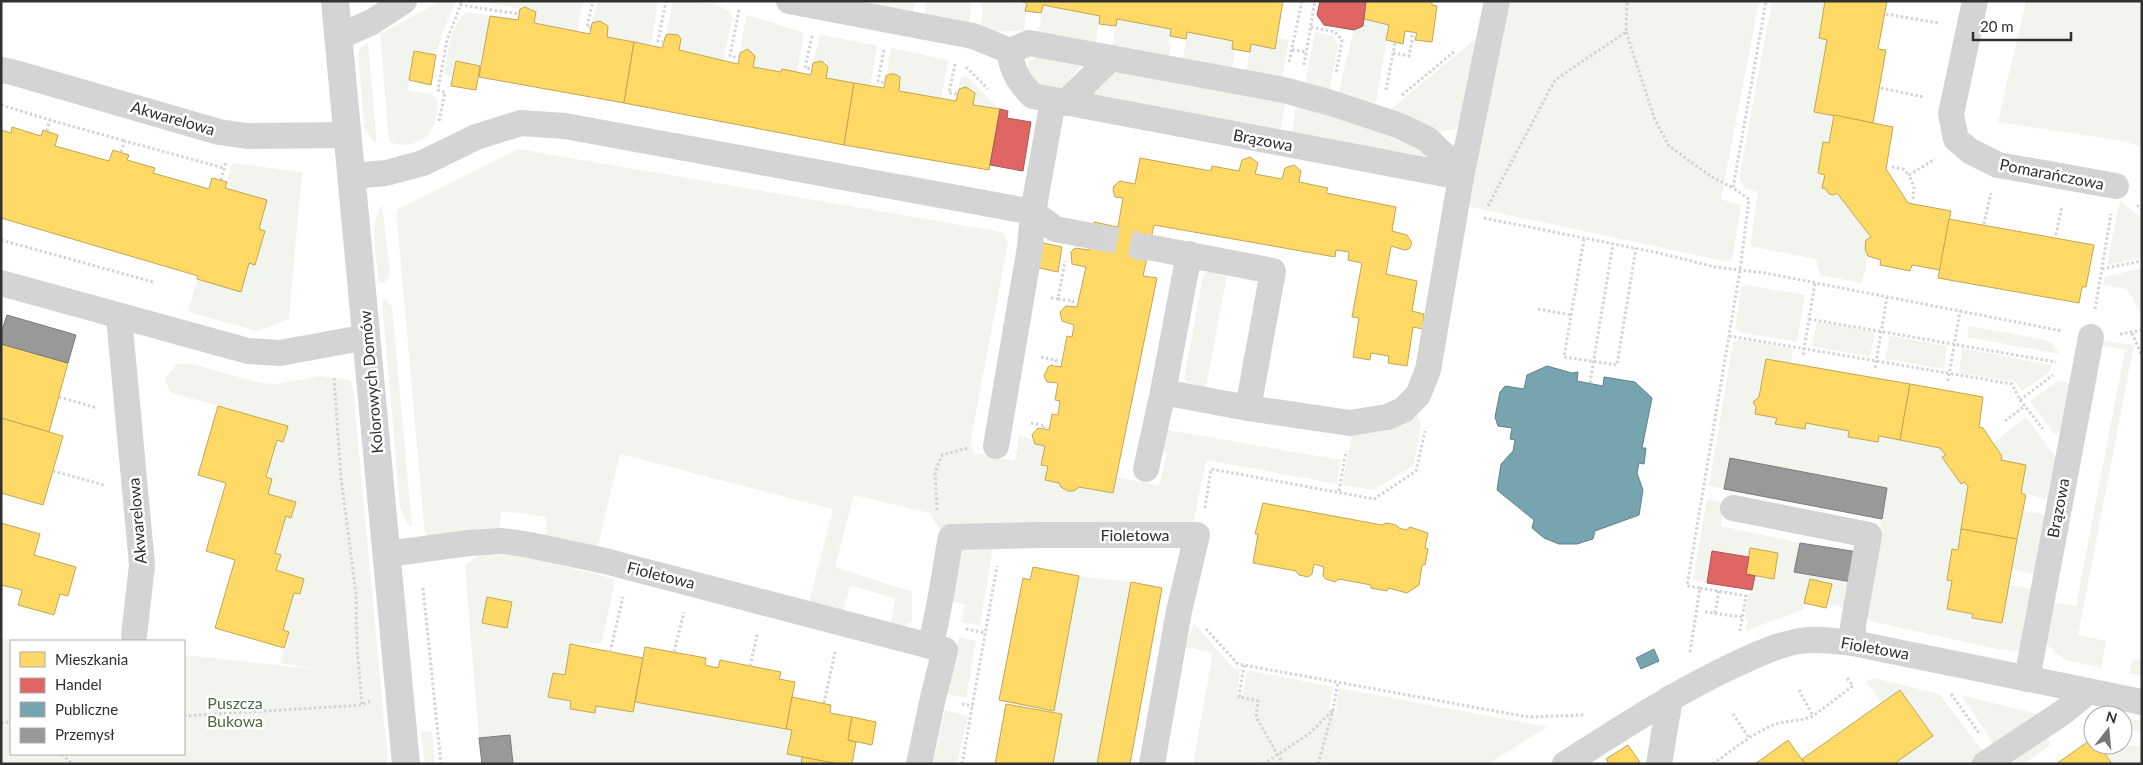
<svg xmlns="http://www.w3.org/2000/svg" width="2143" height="765" font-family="Lato,sans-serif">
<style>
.green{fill:#f1f5ed}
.homes{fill:#ffd966;stroke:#c1a656}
.shops{fill:#e06666;stroke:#ab5656}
.public{fill:#76a5af;stroke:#618289}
.industry{fill:#999;stroke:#7a7a7a}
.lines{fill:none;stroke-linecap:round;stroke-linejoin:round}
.minor-tunnel{stroke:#d6d6d6;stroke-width:26;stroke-dasharray:26 13;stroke-linecap:butt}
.path{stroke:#d4d4d4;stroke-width:3;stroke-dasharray:2.5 2.5;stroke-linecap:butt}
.minor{stroke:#d4d4d4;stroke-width:26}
.tertiary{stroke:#d4d4d4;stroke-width:28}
.labels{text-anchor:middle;stroke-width:5;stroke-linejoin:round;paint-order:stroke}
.street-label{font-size:16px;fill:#303030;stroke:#fff}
.park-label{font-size:16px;fill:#506841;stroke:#fff}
</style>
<rect width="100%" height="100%" fill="#fff"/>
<g class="green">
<path d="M441,1H456L443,32L436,55L414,51L407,90L430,94L437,98C438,106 436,127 430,133C420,145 401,148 389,141L380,34Z"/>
<path d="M488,1H583L577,31L534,23L535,12C531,7 525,5 520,9L488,3Z"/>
<polygon points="598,1 658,1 651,45 607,37 608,26 600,21 592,23"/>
<path d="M673,1C688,1 727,0 733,18L723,61L679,50L678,35L673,34L666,35Z"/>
<polygon points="848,1 916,1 911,17"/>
<polygon points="926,1 970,1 971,11 968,29 924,19"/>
<polygon points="981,1 1027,3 1024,30 992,32 980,29 983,14"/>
<polygon points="1508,1 1759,1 1721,199 1741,205 1732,259 1728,262 1467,206"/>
<polygon points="1772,1 1825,1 1819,38 1827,40 1834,115 1829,143 1823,142 1818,173 1825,175 1822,188 1826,189 1829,194 1834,195 1837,193 1871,237 1866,240 1865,249 1868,256 1862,283 1820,275 1816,259 1750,246 1758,192 1745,189 1739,178"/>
<polygon points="2026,1 2142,1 2142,147 2124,141 1998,122"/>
<polygon points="1043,5 1100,16 1096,43 1038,33"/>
<path d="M468,12L490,16L481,66L456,62L453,77L444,75C447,58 451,20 468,12Z"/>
<polygon points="748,15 804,33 797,72 782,69 781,72 753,67 755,56 748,49 740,53 746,17"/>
<polygon points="1117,19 1171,29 1168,43 1171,44 1169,56 1112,46"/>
<polygon points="1364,19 1389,25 1376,103 1371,107 1341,97 1339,90 1354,30"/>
<polygon points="1187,32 1233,41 1232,49 1235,53 1232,68 1183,58"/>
<polygon points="1315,32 1333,36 1338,44 1330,88 1326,91 1308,84 1306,79"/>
<polygon points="820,35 876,45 877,48 870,86 826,78 828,67 821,61 813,63"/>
<polygon points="1479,36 1460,122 1456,129 1439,132 1393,115 1391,109"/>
<polygon points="1277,38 1289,40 1282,78 1246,71 1251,44"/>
<polygon points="368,43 376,134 376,144 366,131 364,124 358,53 362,46"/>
<polygon points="893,48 947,60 948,63 941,99 899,91 900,77 895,74 886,76 890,51"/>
<path d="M1036,57L1081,66L1059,92C1040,87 1027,87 1028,63Z"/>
<polygon points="1119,69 1286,101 1280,130 1093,98 1092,92 1107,76"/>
<path d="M965,75L1000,109L973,105L975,93C971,87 965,87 959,89L960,79Z"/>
<polygon points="1296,104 1402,141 1429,154 1427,157 1292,134"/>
<polygon points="518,149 1001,232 1005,235 1008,243 970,444 975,453 1015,461 1019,436 1032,439 1035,444 1045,446 1042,465 1048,466 1045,480 1059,483 1066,491 1072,491 1079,487 1113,493 1117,477 1159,486 1167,453 1164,450 1168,430 1341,460 1337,484 1206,460 1193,525 939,528 929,513 854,495 835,567 912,592 912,620 904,626 890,624 896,599 850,585 843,611 809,603 833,509 620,454 597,549 545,538 547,517 501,511 499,533 441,538 425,535 396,210"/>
<polygon points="232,163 302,172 289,319 258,331 188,312 197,279 241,291 249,263 255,265 265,231 259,229 267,200 225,188"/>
<polygon points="2120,200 2142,219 2142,258 2107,265"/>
<path d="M382,205L390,272L389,278L384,283L379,282C377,261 368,222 382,205Z"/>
<polygon points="2142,268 2142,314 2127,289 2103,285 2105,277"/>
<polygon points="1208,271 1227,275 1206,387 1188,383 1184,379 1203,276"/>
<polygon points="1746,285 1805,295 1797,342 1740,332 1735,328 1741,288"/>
<polygon points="386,300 392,307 412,527 407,523 400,507 382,301"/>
<polygon points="1817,322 1875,332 1870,357 1812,346"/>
<polygon points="1969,326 2046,340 2052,344 2060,354 1967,337"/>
<polygon points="1890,336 1947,346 1944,369 1885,359"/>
<polygon points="1739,340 1793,349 1791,363 1766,359 1755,414 1777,418 1776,424 1805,429 1806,423 1849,431 1848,437 1878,442 1879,436 1940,448 1946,455 1943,458 1961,484 1964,482 1968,486 1958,550 1952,549 1947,579 1952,581 1973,614 1973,618 2002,623 2008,584 2035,590 2020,651 2002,650 1870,621 1866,612 1867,602 1887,488 1730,458 1724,489 1709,485 1733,343"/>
<polygon points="2106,341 2134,345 2078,635 2106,641 2101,668 2065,660 2044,642 2051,602 2076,606 2125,350 2102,345"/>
<polygon points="1962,348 2051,365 2050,372 2022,391 2016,382 1959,373"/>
<path d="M177,364H192L260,383L275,384L320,376L350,380L353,388L388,764H1V639L28,641H11V754H184V655L325,670L280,663L289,632L283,630L294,593L300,594L304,579L276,570L280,555L275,553L286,516L291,517L296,502L268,494C265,470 273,446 287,426L170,392L165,379Z"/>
<polygon points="2058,381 2072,384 2062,430 2054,434 2030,401"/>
<polygon points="1417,414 1421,426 1414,465 1374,490 1342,485 1352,435"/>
<polygon points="2026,417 2058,460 2051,500 2021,493 2026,465 2001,460 2002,456 1993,443"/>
<polygon points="1707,499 1724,503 1721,526 1800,543 1795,572 1852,582 1848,608 1826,604 1831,584 1810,579 1803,610 1745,631 1748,620 1745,619 1748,596 1752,590 1755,576 1774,579 1778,553 1751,548 1749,557 1712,551 1707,583 1693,580"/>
<polygon points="2023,511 2048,515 2037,575 2011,569"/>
<polygon points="993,548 980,625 961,622 965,604 948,601 953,558 963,549"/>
<polygon points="480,555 524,556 615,579 602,643 570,644 565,675 553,673 548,697 571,701 570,709 594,713 596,706 633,712 635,702 792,730 787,754 802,757 801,764 513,764 510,735 479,738 465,565"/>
<polygon points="1079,576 1131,582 1097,764 1053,764 1062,715 1054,711"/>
<polygon points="1194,623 1233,668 1240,669 1237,693 1243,694 1247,670 1333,687 1329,709 1336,711 1339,688 1547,727 1488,764 1193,764 1213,652 1185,647"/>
<polygon points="959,637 976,641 966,698 947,694"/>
<polygon points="2137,659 2142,660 2142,676 2130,673 2132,660"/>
<polygon points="1874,678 1939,694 1985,754 1971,764 1894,764 1933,736 1901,690 1882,703 1866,682"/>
<polygon points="1961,695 2042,715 1996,748"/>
<polygon points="945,710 968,716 957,764 933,764"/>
<polygon points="2123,718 2142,721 2142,732 2123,728"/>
<polygon points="432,731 435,764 425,764 421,732"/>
<polygon points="2046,737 2051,744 2024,764 2010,764"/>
<polygon points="2123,744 2142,747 2142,764 2112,764 2099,745"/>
</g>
<g class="homes">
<polygon points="1019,1 1283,1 1275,49 1251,44 1250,52 1232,49 1233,41 1187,32 1186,39 1170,36 1171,29 1117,19 1116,26 1099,24 1100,16 1043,5 1041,13 1025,11 1027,3"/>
<polygon points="1366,1 1432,1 1432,5 1437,6 1432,42 1415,40 1417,33 1405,31 1403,44 1386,40 1389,25 1364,19"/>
<polygon points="1825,1 1887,1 1878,49 1886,50 1873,123 1814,112 1827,40 1819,38"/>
<polygon points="525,7 536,12 534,23 590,34 592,23 600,21 608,26 607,37 634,42 624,103 479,77 490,16 518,20 520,9"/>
<polygon points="669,34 678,35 681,39 679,50 738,64 740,53 748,49 755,56 753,67 781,72 782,69 811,75 813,63 821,61 824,63 828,67 826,78 854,83 844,145 624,103 634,42 662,48 666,35"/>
<polygon points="414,51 436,55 431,85 409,80"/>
<polygon points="456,61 480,66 476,90 451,86"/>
<polygon points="890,74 895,74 900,77 899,91 956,101 959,89 966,87 975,93 973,105 1000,109 989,170 844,145 854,83 884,88 886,76"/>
<polygon points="1834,115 1893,127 1886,169 1908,203 1951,211 1940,270 1912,265 1910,271 1880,265 1881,260 1868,256 1865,249 1866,240 1871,237 1837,193 1834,195 1829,194 1826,189 1822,188 1825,175 1818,173 1823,142 1829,143"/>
<polygon points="12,127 41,136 43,130 58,135 55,146 109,161 113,150 129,155 127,160 155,168 153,173 209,189 212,178 227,182 225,188 267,200 259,229 265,231 255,265 249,263 241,292 197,279 198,276 1,218 1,130 11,133"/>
<polygon points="1250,157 1258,163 1255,174 1282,179 1285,168 1294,165 1301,171 1299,182 1328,188 1326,193 1396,207 1392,231 1407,235 1412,243 1409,249 1405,250 1391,246 1386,274 1417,281 1412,311 1424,314 1423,329 1413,327 1407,366 1388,363 1389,356 1371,353 1370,360 1353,357 1359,318 1352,317 1362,263 1348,260 1349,252 1336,250 1335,257 1154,225 1143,276 1157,278 1113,493 1079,487 1074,491 1068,491 1061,487 1059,483 1045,480 1048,466 1041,465 1045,446 1035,444 1032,435 1038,428 1049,430 1052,414 1058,415 1060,401 1055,400 1058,383 1047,382 1044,376 1048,367 1051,365 1061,367 1067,336 1072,337 1074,325 1062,321 1060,312 1066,306 1077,307 1086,267 1072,264 1071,252 1075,248 1089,250 1094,222 1118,227 1123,198 1115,197 1113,190 1114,186 1120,181 1135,184 1140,158 1211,171 1212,166 1239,171 1242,160"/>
<polygon points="1949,219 2094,245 2086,287 2082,287 2079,303 1938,278"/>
<polygon points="1039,242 1062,247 1058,272 1034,267"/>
<polygon points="1,344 68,363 49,432 1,418"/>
<polygon points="1766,359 1910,384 1900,440 1879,436 1878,442 1848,437 1849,431 1806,423 1805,429 1775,424 1777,418 1755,414 1756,407 1753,402 1759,397"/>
<polygon points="1910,384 1983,397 1979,427 1983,428 1993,443 2002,456 2001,460 2026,465 2021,493 2026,495 2017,539 1961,529 1968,486 1964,482 1961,484 1942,457 1946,455 1940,448 1900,440"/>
<polygon points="218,406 288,426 283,442 277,440 266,477 272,479 268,494 296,502 291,518 286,516 275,553 281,555 276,570 304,579 300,594 294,593 283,630 289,632 284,648 215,628 235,560 206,551 226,483 198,475"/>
<polygon points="1,418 63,436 43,505 1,493"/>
<polygon points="1263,503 1382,525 1386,523 1396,525 1399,528 1406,530 1410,527 1428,533 1425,548 1428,549 1425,565 1422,565 1419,585 1407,593 1388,588 1387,591 1371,588 1371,585 1339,579 1335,582 1326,579 1323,576 1324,567 1314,564 1312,574 1308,577 1299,575 1296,571 1253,563 1258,534 1255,534"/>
<polygon points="1,523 40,534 34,555 76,567 68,596 60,594 54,615 18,605 22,590 1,585"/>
<polygon points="1961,529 2017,539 2002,623 1972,618 1973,614 1947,609 1952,581 1947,580 1952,549 1958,550"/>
<polygon points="1750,548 1778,553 1774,579 1746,574"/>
<polygon points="1033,567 1079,576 1054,711 999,700 1023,578 1030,580"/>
<polygon points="1810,579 1832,584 1826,608 1804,603"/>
<polygon points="1131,582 1162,588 1130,764 1097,764"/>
<polygon points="487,597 512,602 507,628 482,623"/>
<polygon points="570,644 643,658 633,712 596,706 595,713 570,709 571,701 548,697 553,673 565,675"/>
<polygon points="645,647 706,658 705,665 718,668 720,660 781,672 779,679 795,682 786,729 635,702"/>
<polygon points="1900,690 1933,736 1894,764 1805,764 1802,759"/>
<polygon points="792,697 831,705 830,713 852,717 848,740 856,742 852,764 838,764 787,754 792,730 786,729"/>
<polygon points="1006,704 1062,714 1053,764 995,764"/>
<polygon points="852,717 876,722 872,745 848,740"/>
<polygon points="2093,738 2093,745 2099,745 2112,764 2056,764"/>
<polygon points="1788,740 1805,764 1755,764"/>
<polygon points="1628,745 1641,764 1609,764 1606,759"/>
<polygon points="802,757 838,764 801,764"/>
</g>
<g class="shops">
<polygon points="1320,1 1366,1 1363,26 1354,30 1324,25 1317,15"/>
<polygon points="1000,109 1008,111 1007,118 1031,122 1023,171 990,165"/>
<polygon points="1712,551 1749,557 1746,574 1755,576 1752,590 1707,583"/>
</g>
<g class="public">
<polygon points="1547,366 1572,373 1578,372 1577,381 1603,386 1604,377 1635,382 1652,398 1642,448 1646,448 1644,464 1639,463 1637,473 1643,490 1639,515 1595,531 1593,539 1577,544 1559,544 1544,538 1532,528 1534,520 1497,490 1501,464 1513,451 1515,440 1510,439 1512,428 1498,426 1495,417 1500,392 1505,386 1524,389 1527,375"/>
<polygon points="1654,649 1659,661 1641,669 1636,658"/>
</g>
<g class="industry">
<polygon points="7,315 76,335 68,363 1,344 1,333"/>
<polygon points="1730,458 1887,488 1882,519 1724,489"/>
<polygon points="1800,543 1858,552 1852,582 1794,572"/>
<polygon points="510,735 513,764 482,764 479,738"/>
</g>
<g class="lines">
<polyline class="minor-tunnel" points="1092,236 1134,244 1141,248 1148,247"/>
<g class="path">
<polyline points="460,5 519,14"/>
<polyline points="739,10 730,56 739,58"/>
<polyline points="1886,14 1939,23"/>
<polyline points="1311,27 1335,32 1342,40 1336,73"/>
<polyline points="591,28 587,27 593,1"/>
<polyline points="1626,32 1655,120 1669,146 1712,177 1733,188"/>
<polyline points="812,36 805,68 812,69"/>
<polyline points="664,42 658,41 666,1"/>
<polyline points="884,50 878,81 885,83"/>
<polyline points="1292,50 1306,52"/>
<polyline points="1393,53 1409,56 1412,41 1412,32"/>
<polyline points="1289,62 1302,1"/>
<polyline points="955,64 949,93 957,94"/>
<polyline points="1304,65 1315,1"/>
<polyline points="966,67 988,89"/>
<polyline points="1881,88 1924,97"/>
<polyline points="1386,90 1395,43"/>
<polyline points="1402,95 1455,51"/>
<polyline points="1,105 50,120"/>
<polyline points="439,121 445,92 438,90 447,40 462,1"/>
<polyline points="47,131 50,120 125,141"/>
<polyline points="121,152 125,141 224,168"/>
<polyline points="1892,167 1903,169 1909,175"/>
<polyline points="221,180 226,162"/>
<polyline points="1913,199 1914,187 1909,175 1935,159"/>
<polyline points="2137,205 2142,210"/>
<polyline points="1488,206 1555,80 1626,32 1627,1"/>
<polyline points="1484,218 1659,253 1715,267 1765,273 2062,331"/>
<polyline points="1984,224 1991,193"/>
<polyline points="2056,235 2062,206"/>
<polyline points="1584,239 1564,357 1617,365 1636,248"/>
<polyline points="1,240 153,282"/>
<polyline points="2102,269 2142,261"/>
<polyline points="1051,298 1058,299 1065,261"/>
<polyline points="1058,299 1073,301 1072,306"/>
<polyline points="1538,309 1572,315"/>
<polyline points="2095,309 2111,214"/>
<polyline points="1809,319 2056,362"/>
<polyline points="2132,333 2142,356"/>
<polyline points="2120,334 2142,330"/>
<polyline points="1729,336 2012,384 2020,400 2053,375"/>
<polyline points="1803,355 1815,283"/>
<polyline points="1041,357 1056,360 1055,366"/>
<polyline points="1875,368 1887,297"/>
<polyline points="334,378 341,478 356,594 357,647 362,705"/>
<polyline points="1948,381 1960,311"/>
<polyline points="1590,383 1613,244"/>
<polyline points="59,397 97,408"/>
<polyline points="2020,400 2043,429"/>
<polyline points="2005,421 2025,406"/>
<polyline points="1031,423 1045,426 1044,429"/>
<polyline points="53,471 104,485"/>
<polyline points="1339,491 1346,451"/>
<polyline points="1205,508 1211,469 1374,499 1416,471 1425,431"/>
<polyline points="937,510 935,472 942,455 968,448"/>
<polyline points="423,588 441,764"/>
<polyline points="1700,588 1746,596 1740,631"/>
<polyline points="1705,612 1742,617"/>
<polyline points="1715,613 1719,591"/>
<polyline points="966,629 986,633"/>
<polyline points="1206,629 1238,664 1528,717 1584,715"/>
<polyline points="610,652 623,597"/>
<polyline points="674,652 684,612"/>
<polyline points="1690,652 1700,588 1687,586 1740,270 1749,199 1733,188 1766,1"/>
<polyline points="1244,665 1239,697 1258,701 1256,717 1283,764"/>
<polyline points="750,666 758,632"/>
<polyline points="1799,690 1813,716"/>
<polyline points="1951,694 1979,733"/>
<polyline points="824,703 835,652"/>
<polyline points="962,704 973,706"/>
<polyline points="1733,714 1749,738"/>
<polyline points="184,716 362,705 370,701"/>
<polyline points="1,723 11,722"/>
<polyline points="62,754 72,764"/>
<polyline points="962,764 997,566"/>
<polyline points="1263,764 1309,734 1333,710"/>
<polyline points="1318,764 1333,710 1338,682"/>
<path d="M1713,764C1731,751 1750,735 1771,726C1784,720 1800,722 1813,716L1853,686L1847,678"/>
</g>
<g class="minor">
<polyline points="789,1 973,36 1010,51 1029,43 1284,90 1331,103 1400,126 1427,139 1447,158 1461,177"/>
<polyline points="1975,1 1951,114 1956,139 1970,151 1998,165 2116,186"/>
<polyline points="338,37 372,22 404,1"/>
<path d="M1010,51C1011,70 1020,84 1033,96L1461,177"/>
<polyline points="1,70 12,72 219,132 247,136 348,135"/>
<polyline points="1065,103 1111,58"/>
<polyline points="352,176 386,173 423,163 476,137 521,123 565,126 1033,212 1055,229 1092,236"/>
<polyline points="1148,247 1273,271 1248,408 1163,392 1189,254"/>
<polyline points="1,283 248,351 280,353 367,337"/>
<polyline points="119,317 142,565 134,636"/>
<polyline points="1248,408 1350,423 1387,417 1403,410 1418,395 1428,370 1461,177 1497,1"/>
<polyline points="996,446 1030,247 1033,212 1053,101"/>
<polyline points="1146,469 1163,392"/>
<polyline points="1733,508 1869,535 1853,626 1853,643"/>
<path d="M387,554L469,543L503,541L530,545L605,561L930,646C940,611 944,574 951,537L1040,535H1197L1179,611L1152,764"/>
<polyline points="2027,679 2091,337"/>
<polyline points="919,764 933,698 945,650 930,646"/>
<path d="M1565,764C1620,729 1673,694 1732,666C1754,656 1776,645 1800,641C1818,638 1835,641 1853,643L2142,702"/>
<polyline points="1659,764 1670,698"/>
<polyline points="1985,764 2062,713 2089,691"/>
</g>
<polyline class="tertiary" points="335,1 406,764"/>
</g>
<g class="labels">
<g class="street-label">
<text transform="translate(173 118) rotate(16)" y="6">Akwarelowa</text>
<text transform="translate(1263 140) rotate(11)" y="6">Brązowa</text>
<text transform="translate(2052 174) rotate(11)" y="6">Pomarańczowa</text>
<text transform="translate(371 382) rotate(-95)" y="6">Kolorowych Domów</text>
<text transform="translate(2058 508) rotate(-79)" y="6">Brązowa</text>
<text transform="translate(137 521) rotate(-95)" y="6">Akwarelowa</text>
<text x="1135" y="541">Fioletowa</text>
<text transform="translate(661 575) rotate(14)" y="6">Fioletowa</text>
<text transform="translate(1875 648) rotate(10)" y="6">Fioletowa</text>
</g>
<g class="park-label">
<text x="235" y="709">Puszcza<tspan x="235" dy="18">Bukowa</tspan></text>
</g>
</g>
<rect width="2143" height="765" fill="none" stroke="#303030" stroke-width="5"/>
<rect x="10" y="640" width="175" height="115" fill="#ffffff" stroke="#acacac"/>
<rect x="20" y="652" width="25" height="15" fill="#ffd966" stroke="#acacac"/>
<text x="55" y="665" font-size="15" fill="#303030">Mieszkania</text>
<rect x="20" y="678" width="25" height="15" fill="#e06666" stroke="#acacac"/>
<text x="55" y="690" font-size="15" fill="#303030">Handel</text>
<rect x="20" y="702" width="25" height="15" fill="#76a5af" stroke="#acacac"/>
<text x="55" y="715" font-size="15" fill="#303030">Publiczne</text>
<rect x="20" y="728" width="25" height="15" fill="#999999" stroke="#acacac"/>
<text x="55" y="740" font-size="15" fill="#303030">Przemysł</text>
<g transform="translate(2108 730) rotate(16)"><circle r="24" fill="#ffffff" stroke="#acacac"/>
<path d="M0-4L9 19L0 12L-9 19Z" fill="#787878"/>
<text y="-8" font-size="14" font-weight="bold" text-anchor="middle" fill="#303030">N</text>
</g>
<path d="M1973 32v8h98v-8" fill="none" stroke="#303030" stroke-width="2.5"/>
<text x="1980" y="32" font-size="15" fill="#303030" stroke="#ffffff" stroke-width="4" paint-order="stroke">20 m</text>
</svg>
